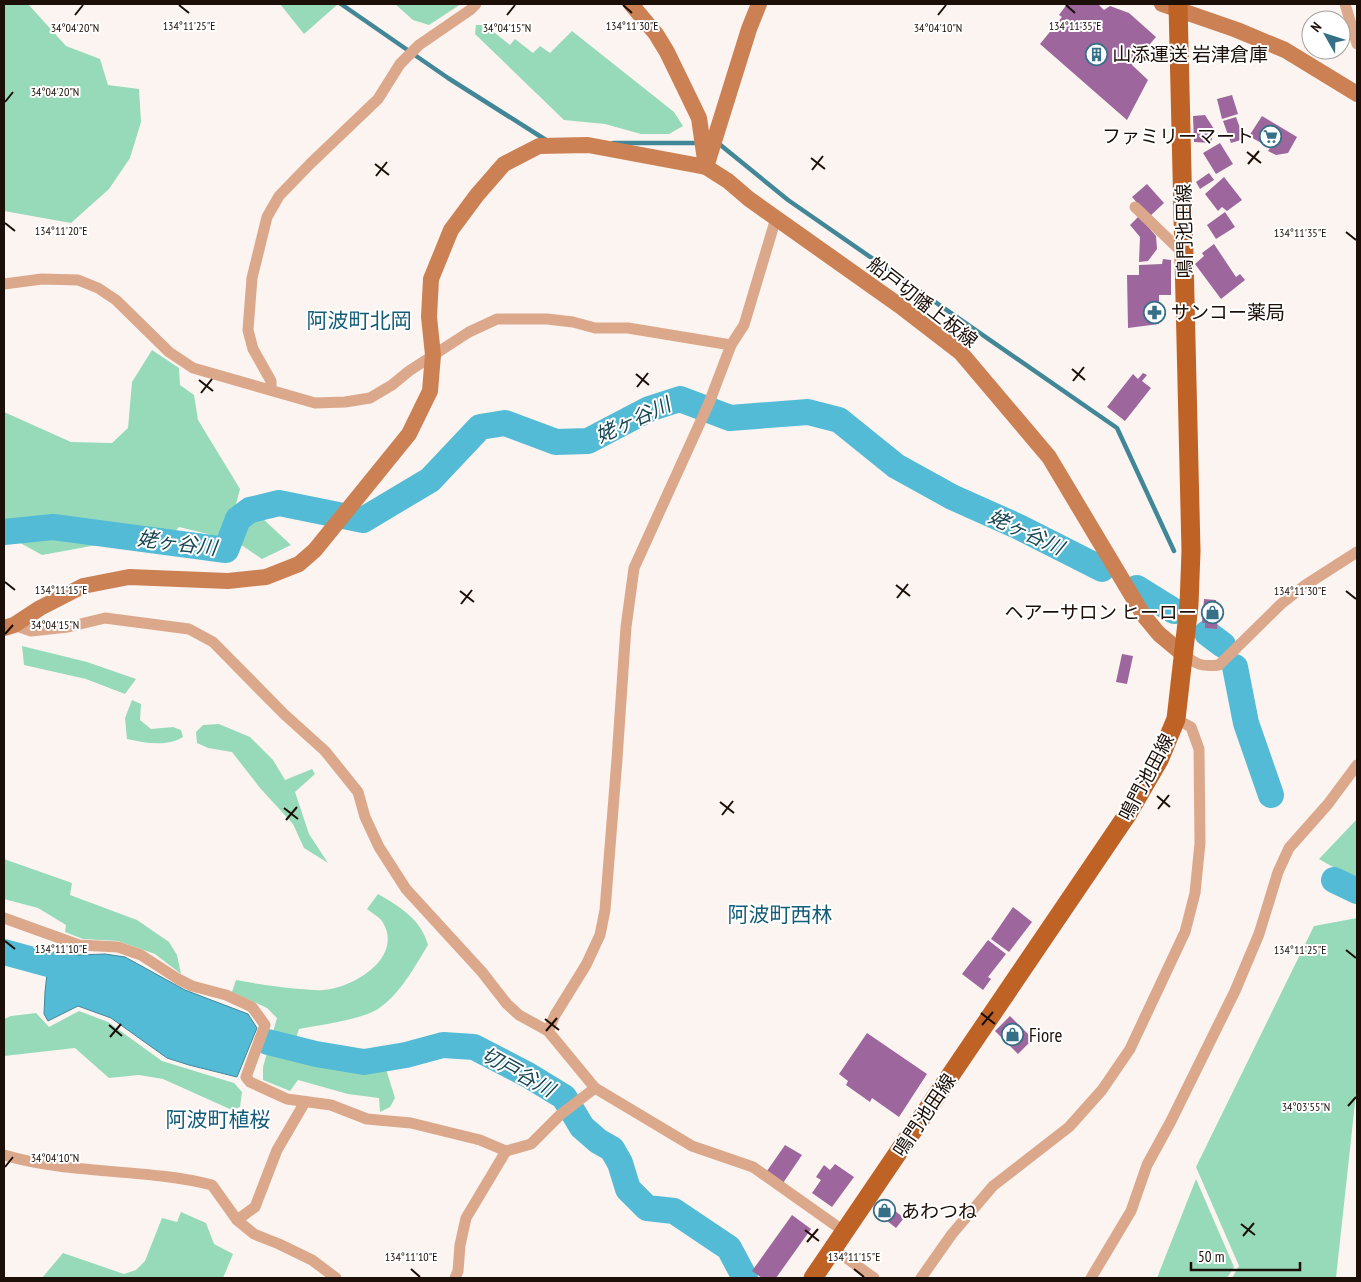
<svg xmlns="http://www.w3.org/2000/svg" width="1361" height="1282" font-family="'PT Sans Narrow','Noto Sans JP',sans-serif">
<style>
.green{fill:#96dab9}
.water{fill:#53bbd6;stroke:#428798}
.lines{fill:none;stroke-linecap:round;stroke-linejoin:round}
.stream{stroke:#428798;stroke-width:4.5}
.river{stroke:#53bbd6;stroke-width:26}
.building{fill:#9d679d}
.street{stroke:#dca88c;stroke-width:11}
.secondary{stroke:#cc8155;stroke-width:16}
.primary{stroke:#bf6226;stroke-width:19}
.ticks{fill:none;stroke:#1b0f08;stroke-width:2}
.labels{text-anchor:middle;stroke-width:4;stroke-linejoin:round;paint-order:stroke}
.poi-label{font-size:19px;fill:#1b0f08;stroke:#fff;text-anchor:start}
.street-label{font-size:19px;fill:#1b0f08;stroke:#fff}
.water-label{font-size:20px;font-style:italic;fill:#194753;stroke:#fff}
.quarter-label{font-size:21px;fill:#145c77;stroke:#fff}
.ticks-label{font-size:12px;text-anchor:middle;fill:#1b0f08;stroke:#fff;stroke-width:4;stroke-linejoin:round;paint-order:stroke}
</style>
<rect width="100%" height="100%" fill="#fcf4f0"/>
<g class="green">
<polygon points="4,4 28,4 66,46 100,59 108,85 139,89 141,122 130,158 109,189 71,223 4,211"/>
<polygon points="280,4 338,4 304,34"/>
<polygon points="395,4 461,4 429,25 413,20"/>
<polygon points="476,25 485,25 510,45 515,39 533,53 540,46 550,53 572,31 674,112 683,126 669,134 641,134 605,124 564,120 475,34"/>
<polygon points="152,350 179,368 180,385 194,395 198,420 240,489 236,504 261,517 291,545 262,559 243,546 208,534 179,527 170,537 108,543 42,555 13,539 4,540 4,412 71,442 112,443 128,428 132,382"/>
<polygon points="22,646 87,662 136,679 125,694 86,679 24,665"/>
<path d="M132,700L141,704L140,720L151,729L173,727L181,730L183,737C167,747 145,743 127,739L125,718Z"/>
<polygon points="219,724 250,737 273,760 285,780 312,769 315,774 295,792 309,834 328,863 304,848 293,824 260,788 232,752 208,748 197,743 196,732 203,725"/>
<polygon points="1357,819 1357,881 1319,859"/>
<polygon points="4,859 72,883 70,895 137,920 169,942 177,955 181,974 155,954 118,941 83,939 65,932 66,925 38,908 4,899"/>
<path d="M378,894C400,907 421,919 428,945C414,968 400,994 378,1009C360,1020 320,1025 299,1029L291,1053L359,1068L385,1066L395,1098L390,1107L380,1112L379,1098L348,1094L298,1080L290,1091L263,1080V1067L277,1018L267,1008L232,992L236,980C257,984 278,987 300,989C308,989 316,991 323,990C354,988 405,957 382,921C379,917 372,913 367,909Z"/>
<polygon points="1357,918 1357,1084 1336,1278 1232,1278 1239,1266 1196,1167 1314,926"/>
<polygon points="79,1011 108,1022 162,1061 234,1083 242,1092 240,1107 232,1110 163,1079 139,1075 109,1078 75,1048 4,1056 4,1019 11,1016 36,1013 49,1027"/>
<polygon points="1196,1179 1234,1267 1227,1278 1157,1278"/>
<polygon points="181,1212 206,1223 214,1244 233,1254 223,1278 42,1278 63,1253 124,1274 136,1270 145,1261 162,1218 177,1222"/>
</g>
<polygon class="water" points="53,952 79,955 105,954 125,957 185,990 248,1014 257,1028 237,1077 189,1065 167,1058 111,1018 78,1006 48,1021 44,1014 45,992 48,964"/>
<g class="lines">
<g class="stream">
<polyline points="341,4 448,78 546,140"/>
<polyline points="613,143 700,143"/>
<polyline points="718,143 788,200 1117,428 1174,551"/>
<polyline points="1170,608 1171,602"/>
</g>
<g class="river">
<polyline points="4,532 53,527 226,550 238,519 250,510 279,503 363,520 430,480 480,427 505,423 556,442 588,441 649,409 680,399 730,418 808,412 839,420 896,466 952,497 1019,527 1102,569"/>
<polyline points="1137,588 1174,611"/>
<polyline points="1207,633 1223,645"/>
<polyline points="1235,667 1246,723 1271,795"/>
<polyline points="1334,880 1357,891"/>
<polyline points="4,952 48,964"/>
<polyline points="268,1042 316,1054 364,1062 406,1055 443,1045 474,1047 528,1075 564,1097 582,1127 598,1141 612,1149 620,1163 628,1189 647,1208 674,1211 729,1248 745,1278"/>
</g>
</g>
<g class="building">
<polygon points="1067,4 1098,4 1104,10 1110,6 1129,13 1156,37 1132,65 1148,80 1127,120 1040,44 1062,17 1059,15"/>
<polygon points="1232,95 1238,114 1222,119 1217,99"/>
<polygon points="1205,115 1214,129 1211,143 1194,142 1193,116"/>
<polygon points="1262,116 1297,137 1288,153 1276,155 1268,151 1270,148 1249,136"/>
<polygon points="1236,117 1244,139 1231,143 1223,121"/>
<polygon points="1220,143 1233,164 1216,174 1203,153"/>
<polygon points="1209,173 1214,180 1200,189 1196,182"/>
<polygon points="1224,177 1242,200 1227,211 1222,207 1218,211 1205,194"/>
<polygon points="1147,184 1164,203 1149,217 1132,197"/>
<polygon points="1225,212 1235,227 1216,239 1207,225"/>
<polygon points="1139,216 1156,236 1157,249 1148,261 1139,262 1140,237 1130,225"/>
<polygon points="1214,244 1236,277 1240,274 1245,280 1221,299 1195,264 1204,256 1202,253"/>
<polygon points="1163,259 1171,260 1171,295 1159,295 1159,324 1128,328 1127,275 1139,275 1139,265 1162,264"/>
<polygon points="1143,373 1147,375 1142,381 1151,388 1125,421 1107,407 1133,374 1138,379"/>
<polygon points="1204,599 1216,600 1216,611 1218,611 1217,629 1205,628 1205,623 1202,623"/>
<polygon points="1122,654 1133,656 1127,684 1116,682"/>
<polygon points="1013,907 1032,922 1009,952 991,939"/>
<polygon points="988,940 1006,954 988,977 991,979 983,990 962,974"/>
<polygon points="1010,1016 1033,1039 1018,1054 995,1031"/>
<polygon points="867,1033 927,1074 899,1117 872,1098 870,1102 846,1085 848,1081 839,1074"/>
<polygon points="785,1145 802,1155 783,1183 767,1171"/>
<polygon points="835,1164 854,1177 832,1207 812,1193 821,1180 816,1177 824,1165 830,1170"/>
<polygon points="885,1203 904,1218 896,1228 877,1213"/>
<polygon points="792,1215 811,1229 776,1278 762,1278 752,1271"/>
</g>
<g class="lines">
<g class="street">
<polyline points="1345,4 1357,44"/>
<polyline points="1135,207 1185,255"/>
<polyline points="4,284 42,279 78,280 98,288 116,300 169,352 193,368 315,403 345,402 370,398 392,385 409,371 469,332 497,319 547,319 573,322 595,328 628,328 731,345"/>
<polyline points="271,390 271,381 253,349 248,330 252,278 267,217 279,196 310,164 378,99 400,64 419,45 470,10 476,4"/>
<polyline points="14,625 31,631 68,627 105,618 189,629 213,642 284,714 325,751 358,792 365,817 379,847 406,889 482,972 507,1004 519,1015 548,1031 595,1088 692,1146 753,1167 845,1232"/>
<path d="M1183,654C1197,665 1202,667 1219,665L1281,604L1304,586L1357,552"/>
<polyline points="4,918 79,945 118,947 141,955 178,979 192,986 226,995 252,1007 265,1025 246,1077 250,1082 287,1099 331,1105 367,1119 411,1123 480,1140 506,1151 531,1144 560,1115 595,1088"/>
<polyline points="548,1031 555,1015 586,965 600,935 605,910 617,759 626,627 634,568 709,403 731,345 744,325 776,218"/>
<path d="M4,1155C72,1175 144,1168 212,1185L237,1220L254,1234L279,1244L312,1260L336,1278"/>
<polyline points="237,1220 255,1207 277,1150 305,1102"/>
<polyline points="834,1249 874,1278"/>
<polyline points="455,1278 458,1271 460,1245 466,1218 506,1151"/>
<polyline points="921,1278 952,1234 993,1186 1069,1127 1102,1090 1130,1049 1185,932 1195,893 1200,843 1199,749 1191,727 1176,719"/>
<polyline points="1091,1278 1131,1211 1147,1165 1171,1121 1235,991 1259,934 1278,872 1289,848 1328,804 1357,765"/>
</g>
<g class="secondary">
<polyline points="631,4 656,34 667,52 699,118 706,167 728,181 749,199 900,306 961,353 1049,457 1144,616 1159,634 1183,654"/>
<polyline points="1162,4 1237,30 1285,50 1357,94"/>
<polyline points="4,628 14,625 40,608 83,586 129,577 228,581 266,577 299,564 315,550 409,434 430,391 433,355 429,317 431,279 451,230 477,195 504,164 539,146 588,145 706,167 749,29 759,4"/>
</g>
<polyline class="primary" points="813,1278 1127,815 1159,760 1176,719 1189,605 1191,551 1178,4"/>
</g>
<path class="ticks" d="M179,5L189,13M623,5L632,13M1066,5L1075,13M75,15L83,5M507,15L515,5M938,15L946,5M5,102L13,92M1247,152L1261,163M811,158L825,169M375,164L389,175M1248,164L1259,151M812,170L823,156M376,176L387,162M5,223L15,231M1346,232L1356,240M1072,369L1085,380M636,374L649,385M199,380L213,391M1073,381L1084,367M637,387L648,373M201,393L212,379M5,582L15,590M896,585L910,596M460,591L474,602M1346,591L1356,599M897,598L908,584M461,604L472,590M5,634L13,625M1157,796L1170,807M720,802L734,813M284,808L298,819M1158,809L1169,795M722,815L733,801M286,820L297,807M5,941L15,949M1346,950L1356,958M981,1013L995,1024M545,1019L559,1030M109,1025L122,1036M982,1025L993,1012M546,1031L557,1018M110,1037L121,1024M1348,1106L1356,1097M5,1167L13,1157M1241,1224L1255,1235M805,1230L819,1241M1243,1236L1254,1223M807,1242L818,1229M411,1269L420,1277M854,1269L864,1277"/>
<defs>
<symbol id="building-ring" viewBox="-11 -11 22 22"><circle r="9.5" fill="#fff" stroke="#366f88" stroke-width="1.5"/><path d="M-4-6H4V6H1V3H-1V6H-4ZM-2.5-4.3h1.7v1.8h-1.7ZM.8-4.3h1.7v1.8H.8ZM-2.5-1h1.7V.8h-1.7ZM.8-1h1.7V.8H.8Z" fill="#366f88"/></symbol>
<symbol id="supermarket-ring" viewBox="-11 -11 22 22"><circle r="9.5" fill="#fff" stroke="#366f88" stroke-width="1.5"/><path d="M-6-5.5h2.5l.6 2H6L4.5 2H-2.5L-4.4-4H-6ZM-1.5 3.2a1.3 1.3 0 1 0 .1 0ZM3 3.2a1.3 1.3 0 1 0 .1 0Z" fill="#366f88"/></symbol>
<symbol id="pharmacy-ring" viewBox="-11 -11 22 22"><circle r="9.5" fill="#fff" stroke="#366f88" stroke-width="1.5"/><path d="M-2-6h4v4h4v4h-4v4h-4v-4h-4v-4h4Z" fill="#366f88"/></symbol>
<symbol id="shop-ring" viewBox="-11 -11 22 22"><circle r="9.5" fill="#fff" stroke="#366f88" stroke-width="1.5"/><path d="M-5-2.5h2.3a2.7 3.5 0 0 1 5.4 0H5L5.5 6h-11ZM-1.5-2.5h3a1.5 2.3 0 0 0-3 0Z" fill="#366f88"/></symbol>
</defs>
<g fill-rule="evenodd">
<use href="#building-ring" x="1084" y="42" width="25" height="25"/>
<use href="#supermarket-ring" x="1258" y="124" width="25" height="25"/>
<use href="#pharmacy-ring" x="1142" y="300" width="25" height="25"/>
<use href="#shop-ring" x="1200" y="600" width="25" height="25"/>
<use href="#shop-ring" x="1000" y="1022" width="25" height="25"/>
<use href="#shop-ring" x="872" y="1198" width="25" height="25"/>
</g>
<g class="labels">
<g class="poi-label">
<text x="1112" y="61">山添運送 岩津倉庫</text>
<text x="1254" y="143" text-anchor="end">ファミリーマート</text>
<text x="1171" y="319">サンコー薬局</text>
<text x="1197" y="619" text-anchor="end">ヘアーサロン ヒーロー</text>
<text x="1029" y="1042">Fiore</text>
<text x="901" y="1218">あわつね</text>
</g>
<g class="street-label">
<text transform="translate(1184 231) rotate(-91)" y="7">鳴門池田線</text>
<text transform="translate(923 302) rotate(38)" y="7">船戸切幡上板線</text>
<text transform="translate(1146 777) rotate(-62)" y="7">鳴門池田線</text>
<text transform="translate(924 1115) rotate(-56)" y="7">鳴門池田線</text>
</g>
<g class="water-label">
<text transform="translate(633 420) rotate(-25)" y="7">姥ヶ谷川</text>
<text transform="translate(1026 532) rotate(25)" y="7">姥ヶ谷川</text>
<text transform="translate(177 543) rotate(7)" y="7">姥ヶ谷川</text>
<text transform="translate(518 1072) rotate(29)" y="7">切戸谷川</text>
</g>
<g class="quarter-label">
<text x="359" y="328">阿波町北岡</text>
<text x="780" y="922">阿波町西林</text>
<text x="218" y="1127">阿波町植桜</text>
</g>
</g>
<g class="ticks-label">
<text x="189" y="30">134°11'25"E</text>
<text x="1075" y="30">134°11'35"E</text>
<text x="632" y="30">134°11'30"E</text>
<text x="75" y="32">34°04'20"N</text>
<text x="507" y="32">34°04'15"N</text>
<text x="938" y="32">34°04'10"N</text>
<text x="55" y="96">34°04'20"N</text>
<text x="61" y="235">134°11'20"E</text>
<text x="1300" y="237">134°11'35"E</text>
<text x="61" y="594">134°11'15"E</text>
<text x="1300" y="595">134°11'30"E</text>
<text x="55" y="629">34°04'15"N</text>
<text x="61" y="953">134°11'10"E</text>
<text x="1300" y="954">134°11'25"E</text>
<text x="1306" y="1111">34°03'55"N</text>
<text x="55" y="1162">34°04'10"N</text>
<text x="411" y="1261">134°11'10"E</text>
<text x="854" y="1261">134°11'15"E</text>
</g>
<rect width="1361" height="1282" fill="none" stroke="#1b0f08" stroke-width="10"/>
<g transform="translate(1326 35) rotate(309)"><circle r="24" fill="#ffffff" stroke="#a49f9c"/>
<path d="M0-4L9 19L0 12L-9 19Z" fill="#366f88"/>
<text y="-8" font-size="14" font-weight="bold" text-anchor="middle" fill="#1b0f08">N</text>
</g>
<path d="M1191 1262v8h109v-8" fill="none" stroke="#1b0f08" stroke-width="2.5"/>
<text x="1198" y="1262" font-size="15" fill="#1b0f08" stroke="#ffffff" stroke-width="4" paint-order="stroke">50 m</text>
</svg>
